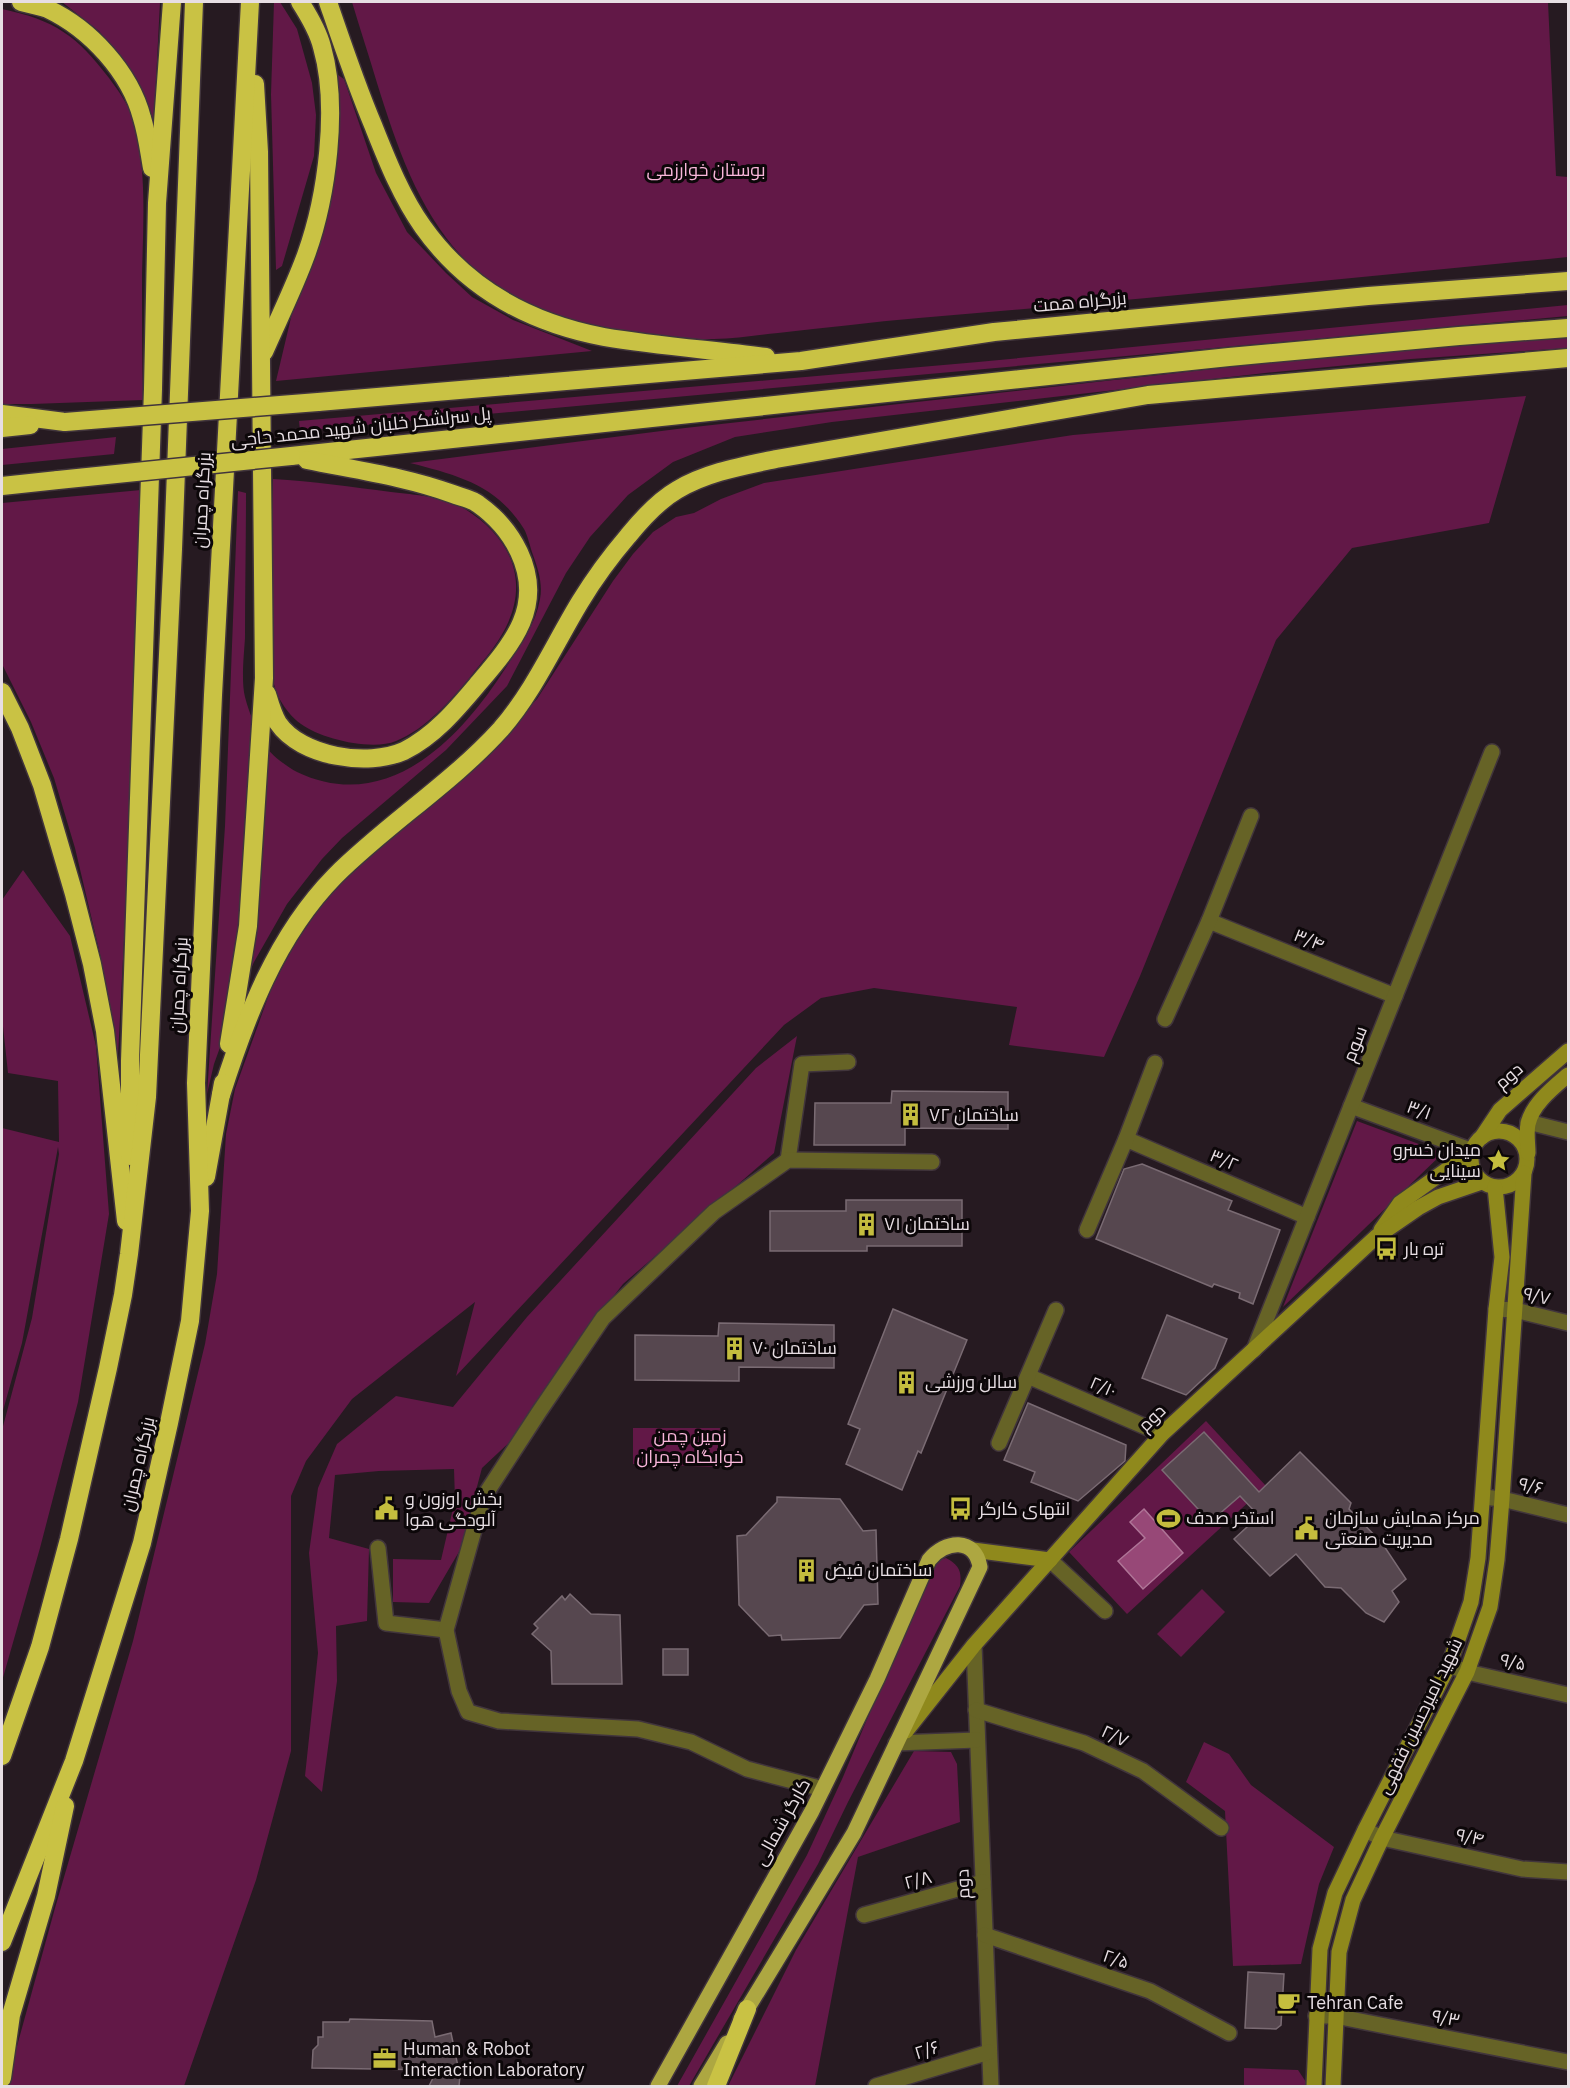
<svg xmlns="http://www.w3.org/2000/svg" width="1570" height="2088" font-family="'IBM Plex Sans',Cairo,sans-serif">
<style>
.green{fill:#621847}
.water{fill:#974877;stroke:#af7597;stroke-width:1.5}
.building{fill:#56474f;stroke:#7a6b73;stroke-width:1.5}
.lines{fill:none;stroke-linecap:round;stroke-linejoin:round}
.street-casing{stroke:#41353c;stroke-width:18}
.secondary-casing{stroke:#41353c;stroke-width:18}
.primary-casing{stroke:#41353c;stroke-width:18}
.highway-casing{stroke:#41353c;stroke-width:21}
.street{stroke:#666326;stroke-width:15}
.secondary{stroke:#8f891c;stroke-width:15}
.primary{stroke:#ada741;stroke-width:15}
.highway{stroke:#c9c244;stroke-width:18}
.highway-bridge-casing{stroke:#41353c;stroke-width:21;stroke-linecap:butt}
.highway-bridge{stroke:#c9c244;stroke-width:18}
.labels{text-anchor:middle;stroke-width:6;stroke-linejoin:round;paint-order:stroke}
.park-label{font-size:18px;fill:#f9b6da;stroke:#0c0709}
.street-label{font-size:18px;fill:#e7dee3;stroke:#0c0709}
.poi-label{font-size:18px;fill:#e7dee3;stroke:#0c0709;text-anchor:start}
</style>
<rect width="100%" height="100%" fill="#261a21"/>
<g class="green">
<polygon points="62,2 160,2 153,139 122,61 99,31"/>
<polygon points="274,2 280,2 297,29 312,83 316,115 314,156 282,266 276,270 271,94"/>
<path d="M352,2H1548L1556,176L1568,177V257C1352,278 1136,300 919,318C872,322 825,328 778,333C757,335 735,339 714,339C660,341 554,324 508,295C430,245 403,166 377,83C369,56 360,29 352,2Z"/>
<path d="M2,9C55,20 77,36 109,78C120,93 131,108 135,126C147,174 143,227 142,276C142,317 142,359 143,400L32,404H2Z"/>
<polygon points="338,75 344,79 376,173 407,232 446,273 472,297 513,320 592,351 276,381 294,305 323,214 337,160 340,116"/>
<polygon points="1568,305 1568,316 300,431 299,421 978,362"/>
<path d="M1568,338V348L1411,359L1265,373L832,422L735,437L673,462L628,495L590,537L566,573L507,686L446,750L342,838L322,859L287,904L254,962L239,995L214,1064L207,1094L225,826L238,491L246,493C246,541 245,589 245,638C244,655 241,681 245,697C248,710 255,726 261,739C267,752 284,765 297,772C385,814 456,743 501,675C516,651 535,628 540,599C543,584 538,569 533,555C530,547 528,536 524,529C497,485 457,475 410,463L685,428L1274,362L1410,347Z"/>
<polygon points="1526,396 1489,523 1352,548 1276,640 1140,976 1104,1057 1009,1045 1017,1007 874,988 821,998 784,1025 456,1376 475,1302 352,1399 306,1461 291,1496 291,1751 256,1880 184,2086 6,2086 55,1908 133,1641 205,1344 217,1274 226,1134 235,1089 271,989 293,947 319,908 336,888 522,715 537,699 613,581 633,554 653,532 676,517 694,513 721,499 764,483 1073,435"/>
<polygon points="116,437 114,454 2,465 2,449"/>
<path d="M273,479C313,481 352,487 391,492C414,495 445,496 465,509C513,539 532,585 501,636C493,650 481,663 471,676C451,700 426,729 396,741C372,751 321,739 301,724C292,718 283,706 278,696C270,678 271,657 271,638C269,585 272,532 273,479Z"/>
<polygon points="141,490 127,882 116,1094 111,1028 100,954 75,848 54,778 31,722 2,664 2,503"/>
<polygon points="23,870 70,936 96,1046 109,1214 78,1402 40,1548 2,1681 2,1430 32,1318 59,1154 58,1147 22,1343 2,1414 2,1128 59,1142 58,1081 8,1073 2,1017 2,900"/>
<polygon points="797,1036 774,1153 623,1284 570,1352 514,1438 482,1468 460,1550 429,1603 393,1602 393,1559 441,1560 455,1500 454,1469 379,1471 335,1475 329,1538 369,1549 367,1621 336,1626 337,1681 322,1792 305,1776 318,1653 309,1553 318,1488 337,1444 396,1396 453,1407 527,1317 756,1068"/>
<polygon points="1357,1121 1443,1153 1283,1307"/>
<polygon points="1206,1421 1266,1486 1127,1614 1069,1552"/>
<polygon points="633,1428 720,1428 717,1467 633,1464"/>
<path d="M946,1558C959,1565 962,1571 960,1586L848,1802L818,1864L689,2086H677L807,1855L843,1777L930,1568L938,1560Z"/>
<polygon points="1202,1589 1225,1612 1181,1657 1157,1634"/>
<polygon points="1204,1742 1229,1754 1251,1785 1334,1847 1319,1884 1301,1964 1233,1966 1225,1811 1186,1782"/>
<polygon points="914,1751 951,1752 957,1764 960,1822 858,1857 815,2086 728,2086 796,1950"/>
<polygon points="1244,2068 1298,2070 1306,2082 1306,2086 1244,2086"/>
</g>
<polygon class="water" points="1144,1509 1183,1553 1143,1589 1118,1561 1145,1538 1130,1522"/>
<g class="building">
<polygon points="892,1091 1008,1092 1008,1129 905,1128 905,1145 814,1145 815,1103 891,1103"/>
<polygon points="1142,1164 1232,1201 1228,1210 1280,1230 1253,1304 1239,1298 1240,1293 1214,1284 1212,1287 1096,1239 1124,1169"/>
<polygon points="846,1200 962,1200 962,1246 867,1246 867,1251 770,1251 770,1211 846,1211"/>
<polygon points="893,1309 967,1340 921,1453 918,1451 902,1490 846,1464 860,1429 848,1424"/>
<polygon points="1167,1315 1227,1339 1215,1368 1186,1395 1142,1378"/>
<polygon points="719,1323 834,1325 834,1368 739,1367 739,1381 635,1380 635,1335 718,1336"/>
<polygon points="1028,1403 1126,1445 1125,1461 1078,1501 1031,1482 1035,1472 1004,1460"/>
<polygon points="1204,1432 1259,1492 1300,1452 1351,1503 1349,1509 1382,1543 1406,1579 1392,1591 1399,1602 1384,1622 1366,1613 1341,1588 1325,1587 1296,1554 1270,1576 1234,1539 1259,1516 1240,1496 1210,1522 1162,1470"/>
<polygon points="777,1497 840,1499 863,1531 876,1530 878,1604 864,1605 840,1638 782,1640 781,1635 769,1636 739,1605 737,1536 746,1535 777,1502"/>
<polygon points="570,1594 591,1614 620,1615 622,1684 552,1684 551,1651 532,1634 538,1628 534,1624 562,1596 565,1600"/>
<rect x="663" y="1649" width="25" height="26"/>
<polygon points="1248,1972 1284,1974 1281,2025 1276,2029 1245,2028"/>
<polygon points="350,2019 432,2021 435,2037 451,2033 460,2076 459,2086 429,2086 437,2070 312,2068 313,2050 318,2045 318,2037 323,2037 323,2022 349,2022"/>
</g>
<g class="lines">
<defs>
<g id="street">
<polyline points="1209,921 1395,996"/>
<polyline points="1165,1019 1209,921 1251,816"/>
<polyline points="1351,1106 1473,1151"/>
<polyline points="1528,1122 1568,1132"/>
<polyline points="1126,1139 1307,1217"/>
<polyline points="788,1160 802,1064 848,1062"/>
<polyline points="1087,1230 1126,1139 1155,1063"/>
<polyline points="1496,1309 1515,1310 1568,1323"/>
<polyline points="1254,1350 1492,752"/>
<polyline points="1028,1376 1162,1434"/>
<polyline points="999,1443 1056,1310"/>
<polyline points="1483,1497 1502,1499 1568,1515"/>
<polyline points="378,1548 386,1623 446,1630"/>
<polyline points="1050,1560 1105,1611"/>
<polyline points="974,1645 991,2086"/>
<polyline points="1449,1665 1467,1672 1568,1695"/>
<polyline points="976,1710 1084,1743 1143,1771 1221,1828"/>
<polyline points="896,1743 977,1740"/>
<polyline points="823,1789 747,1769 691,1742 638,1729 499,1721 468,1712 459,1691 446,1630 483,1498 539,1412 603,1318 714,1212 788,1160 932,1162"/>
<polyline points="1365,1830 1382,1838 1522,1869 1568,1872"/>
<polyline points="864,1915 983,1882"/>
<polyline points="985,1935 1150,1991 1229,2033"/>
<polyline points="1316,2016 1335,2016 1568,2062"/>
<polyline points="876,2086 989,2052"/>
</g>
<g id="secondary">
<circle cx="1499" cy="1159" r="28"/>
<polyline points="1482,1137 1500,1110 1568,1051"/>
<path d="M1528,1153C1528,1144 1526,1133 1528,1124C1532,1104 1554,1087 1568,1075"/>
<polyline points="1381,1230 1400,1203 1473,1151"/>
<polyline points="973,1550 1050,1560"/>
<polyline points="906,1731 974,1645 1162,1434 1376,1237 1418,1208 1438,1197 1482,1182"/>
<polyline points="1314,2086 1320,1949 1335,1893 1365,1830 1449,1665 1471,1602 1478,1558 1496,1309 1502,1257 1495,1187"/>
<polyline points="1333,2086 1339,1952 1353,1900 1382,1838 1467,1672 1490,1607 1497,1560 1502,1499 1524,1173"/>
</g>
<g id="primary">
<path d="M658,2086L812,1811L877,1679L929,1560C945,1540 975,1537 980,1567L854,1833L741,2019"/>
<polyline points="701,2086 727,2043"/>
</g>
<g id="highway">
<path d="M21,2C30,4 39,6 48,9C90,29 130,72 142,118C147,134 149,151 152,168"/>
<path d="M328,2C342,43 356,85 373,125C387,160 401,196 423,227C467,289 530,323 604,337C658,346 713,350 766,357"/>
<path d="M264,352C278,320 294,288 306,255C327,197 339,106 322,47C318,31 309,16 300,2"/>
<polyline points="318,402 801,361 994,332 1368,296 1568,281"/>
<polyline points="2,414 65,422"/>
<polyline points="2,428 30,425"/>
<polyline points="291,456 1229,357 1459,336 1568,328"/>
<polyline points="2,486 58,480"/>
<polyline points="2,692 20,728 42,785 74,894 92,964 105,1031 126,1221"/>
<path d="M267,694C270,704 273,715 278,723C301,757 368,767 404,751C434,736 456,710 477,685C512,644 545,607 519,552C510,533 495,516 478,504C472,499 461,497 453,494C407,477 356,470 307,460"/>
<polyline points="229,1044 248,926 264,678 259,152 255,84"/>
<path d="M221,1095C246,1017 276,936 335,876C387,824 451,784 501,729C534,691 554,645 580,602C594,579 610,557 628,536C641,520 658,501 677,490C707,472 743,466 776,459L1148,395L1568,358"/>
<polyline points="130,1156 130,1061 153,389 157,203 172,2"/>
<polyline points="206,1177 223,1083"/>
<polyline points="2,1756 40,1647 69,1539 108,1368 123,1295 129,1254 147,1097 173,549 194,2"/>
<polyline points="2,1942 74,1761 142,1543 169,1423 190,1321 200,1211 196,1083 213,695 250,2"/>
<polyline points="2,2078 11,2015 46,1896 65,1806"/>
<polyline points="716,2086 747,2009"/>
</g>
</defs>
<use href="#street" class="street-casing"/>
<use href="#secondary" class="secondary-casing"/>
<use href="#primary" class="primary-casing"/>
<use href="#highway" class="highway-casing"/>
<use href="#street" class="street"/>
<use href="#secondary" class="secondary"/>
<use href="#primary" class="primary"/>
<use href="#highway" class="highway"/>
<defs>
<g id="highway-bridge">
<polyline points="65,422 318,402"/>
<polyline points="58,480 291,456"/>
</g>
</defs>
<use href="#highway-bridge" class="highway-bridge-casing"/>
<use href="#highway-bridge" class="highway-bridge"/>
</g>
<defs>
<symbol id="building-bare" viewBox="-9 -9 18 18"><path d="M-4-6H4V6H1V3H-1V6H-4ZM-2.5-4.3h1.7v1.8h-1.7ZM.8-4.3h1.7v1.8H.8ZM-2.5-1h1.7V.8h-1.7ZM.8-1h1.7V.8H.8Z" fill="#c4bd3e" stroke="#0c0709" stroke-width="2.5" paint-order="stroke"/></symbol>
<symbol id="sight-bare" viewBox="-9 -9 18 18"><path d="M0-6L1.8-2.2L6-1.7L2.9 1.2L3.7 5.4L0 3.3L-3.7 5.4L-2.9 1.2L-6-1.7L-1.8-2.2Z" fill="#c4bd3e" stroke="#0c0709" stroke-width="2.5" paint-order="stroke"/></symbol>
<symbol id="bus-bare" viewBox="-9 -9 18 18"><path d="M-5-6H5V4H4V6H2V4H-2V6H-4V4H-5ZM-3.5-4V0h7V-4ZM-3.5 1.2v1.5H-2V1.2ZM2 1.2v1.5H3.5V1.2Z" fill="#c4bd3e" stroke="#0c0709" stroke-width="2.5" paint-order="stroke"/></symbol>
<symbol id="civic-bare" viewBox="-9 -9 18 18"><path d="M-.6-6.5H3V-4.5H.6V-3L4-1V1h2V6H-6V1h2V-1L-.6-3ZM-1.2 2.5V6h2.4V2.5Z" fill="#c4bd3e" stroke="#0c0709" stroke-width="2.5" paint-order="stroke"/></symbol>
<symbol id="stadium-bare" viewBox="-9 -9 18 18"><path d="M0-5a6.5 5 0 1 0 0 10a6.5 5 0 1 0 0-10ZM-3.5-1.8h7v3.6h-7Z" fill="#c4bd3e" stroke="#0c0709" stroke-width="2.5" paint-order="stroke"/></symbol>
<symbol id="cafe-bare" viewBox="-9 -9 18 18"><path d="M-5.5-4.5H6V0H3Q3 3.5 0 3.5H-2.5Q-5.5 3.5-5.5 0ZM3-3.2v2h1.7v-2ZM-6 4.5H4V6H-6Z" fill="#c4bd3e" stroke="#0c0709" stroke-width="2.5" paint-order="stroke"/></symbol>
<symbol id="office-bare" viewBox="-9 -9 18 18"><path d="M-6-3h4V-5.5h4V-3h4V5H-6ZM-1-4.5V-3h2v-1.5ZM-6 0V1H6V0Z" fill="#c4bd3e" stroke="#0c0709" stroke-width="2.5" paint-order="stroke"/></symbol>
</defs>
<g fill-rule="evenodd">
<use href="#building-bare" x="894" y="1098" width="33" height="33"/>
<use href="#sight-bare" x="1482" y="1144" width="33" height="33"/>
<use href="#building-bare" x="850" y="1208" width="33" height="33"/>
<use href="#bus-bare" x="1370" y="1232" width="33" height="33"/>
<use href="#building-bare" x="718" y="1332" width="33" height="33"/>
<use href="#building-bare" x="890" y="1366" width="33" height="33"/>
<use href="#civic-bare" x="370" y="1492" width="33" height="33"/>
<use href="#bus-bare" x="944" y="1492" width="33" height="33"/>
<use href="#stadium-bare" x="1152" y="1502" width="33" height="33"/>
<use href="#civic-bare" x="1290" y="1512" width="33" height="33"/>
<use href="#building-bare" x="790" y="1554" width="33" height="33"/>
<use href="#cafe-bare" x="1272" y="1986" width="33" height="33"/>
<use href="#office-bare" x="368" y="2042" width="33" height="33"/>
</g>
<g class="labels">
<g class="park-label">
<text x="706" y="176">بوستان خوارزمی</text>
<text x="690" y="1442">زمین چمن<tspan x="690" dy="21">خوابگاه چمران</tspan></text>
</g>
<g class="street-label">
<text transform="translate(1080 302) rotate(-5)" y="6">بزرگراه همت</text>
<text transform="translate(361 427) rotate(-6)" y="6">پل سرلشکر خلبان شهید محمد حاجی</text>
<text transform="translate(202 500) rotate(-87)" y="6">بزرگراه چمران</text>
<text transform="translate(1309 940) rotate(22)" y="6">۳/۴</text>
<text transform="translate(179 985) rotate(-87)" y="6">بزرگراه چمران</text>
<text transform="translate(1355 1044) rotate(-68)" y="6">سوم</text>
<text transform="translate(1509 1076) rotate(-41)" y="6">دوم</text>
<text transform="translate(1419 1110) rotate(20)" y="6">۳/۱</text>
<text transform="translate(1224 1160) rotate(23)" y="6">۳/۲</text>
<text transform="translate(1537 1296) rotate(13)" y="6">۹/۷</text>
<text transform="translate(1103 1387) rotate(23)" y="6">۲/۱۰</text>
<text transform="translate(1152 1418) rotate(-44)" y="6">دوم</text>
<text transform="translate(138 1464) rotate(-77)" y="6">بزرگراه چمران</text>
<text transform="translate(1531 1486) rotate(14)" y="6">۹/۶</text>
<text transform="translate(1513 1662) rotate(13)" y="6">۹/۵</text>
<text transform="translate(1420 1716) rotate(-64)" y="6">شهید امیرحسین فقهی</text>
<text transform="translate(1115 1736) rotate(25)" y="6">۲/۷</text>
<text transform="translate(782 1822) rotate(-61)" y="6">کارگر شمالی</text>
<text transform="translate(1470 1837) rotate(12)" y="6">۹/۴</text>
<text transform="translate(918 1880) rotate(-15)" y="6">۲/۸</text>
<text transform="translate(963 1884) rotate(-92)" y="6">دوم</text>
<text transform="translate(1116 1959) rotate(19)" y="6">۲/۵</text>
<text transform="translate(1446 2018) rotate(11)" y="6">۹/۳</text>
<text transform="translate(927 2050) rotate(-17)" y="6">۲/۶</text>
</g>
<g class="poi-label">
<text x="929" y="1121">ساختمان ۷۲</text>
<text x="1481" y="1156" text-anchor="end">میدان خسرو<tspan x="1481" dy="21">سینایی</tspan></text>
<text x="884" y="1230">ساختمان ۷۱</text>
<text x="1404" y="1255">تره بار</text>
<text x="752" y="1354">ساختمان ۷۰</text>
<text x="925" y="1388">سالن ورزشی</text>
<text x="405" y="1505">بخش اوزون و<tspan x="405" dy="21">آلودگی هوا</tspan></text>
<text x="979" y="1515">انتهای کارگر</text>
<text x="1186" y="1524">استخر صدف</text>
<text x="1325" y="1524">مرکز همایش سازمان<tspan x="1325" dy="21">مدیریت صنعتی</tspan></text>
<text x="825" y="1576">ساختمان فیض</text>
<text x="1307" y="2009">Tehran Cafe</text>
<text x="403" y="2055">Human &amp; Robot<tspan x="403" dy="21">Interaction Laboratory</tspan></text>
</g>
</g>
<rect width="1570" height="2088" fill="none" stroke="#e7dee3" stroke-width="6"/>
</svg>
